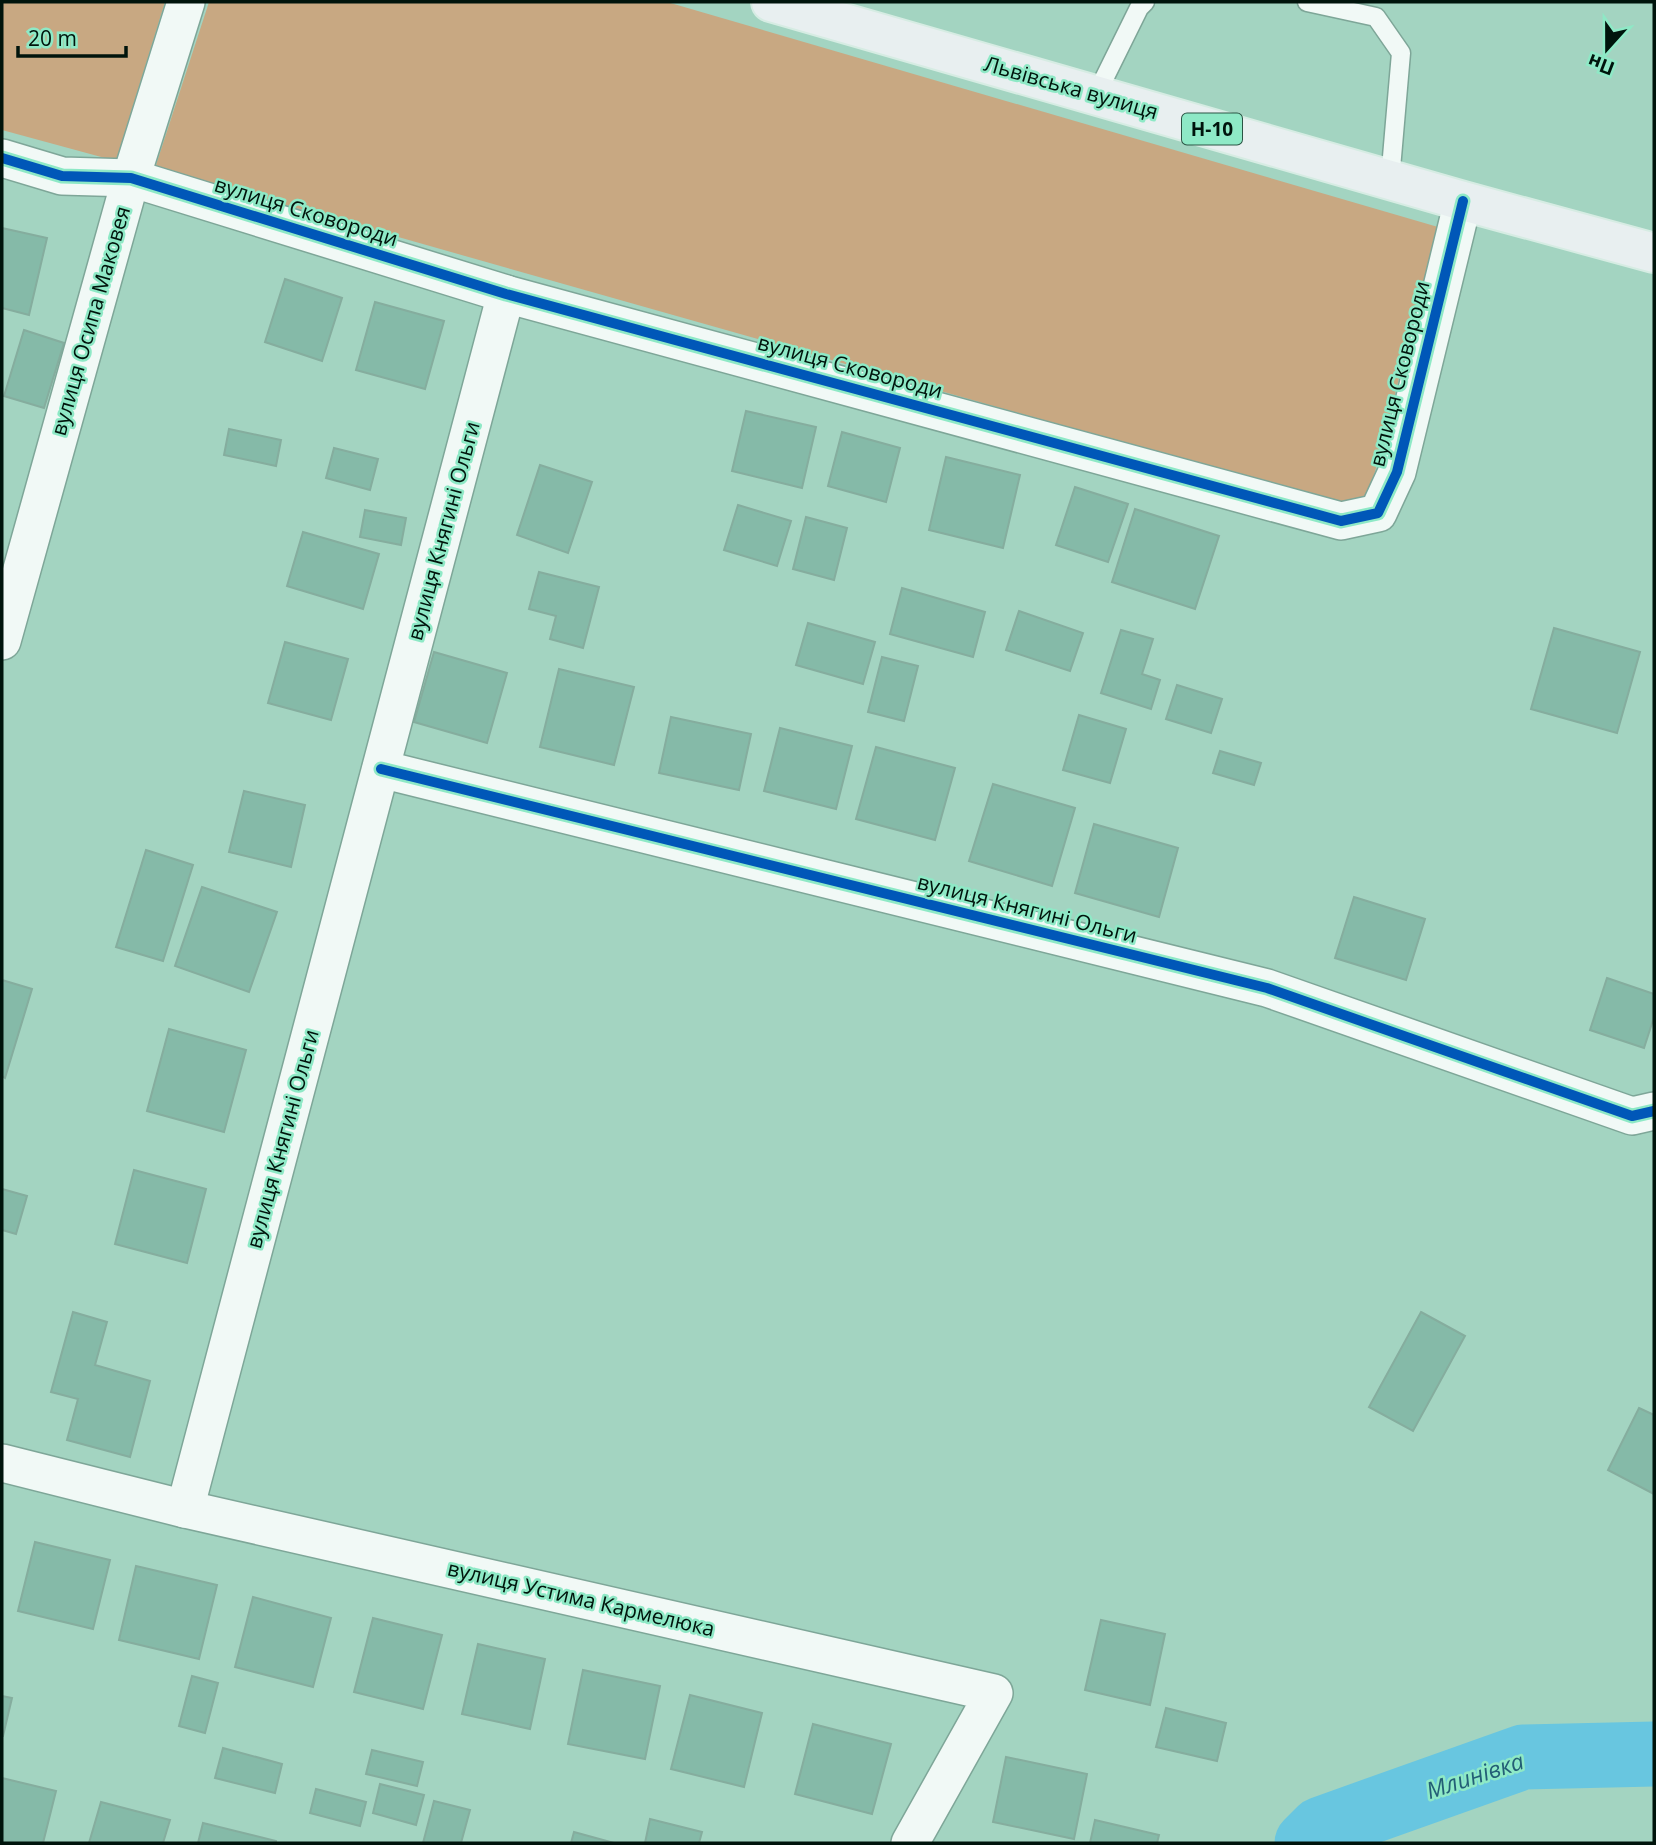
<svg xmlns="http://www.w3.org/2000/svg" width="1656" height="1845" font-family="'Open Sans',sans-serif">
<style>
.green{fill:#c8a882}
.lines{fill:none;stroke-linecap:round;stroke-linejoin:round}
.river{stroke:#68c6e0;stroke-width:65}
.building{fill:#85baa8;stroke:#85ad9e;stroke-width:2}
.lane-casing{stroke:#7ea698;stroke-width:21}
.street-casing{stroke:#7ea698;stroke-width:40}
.primary-casing{stroke:#d6ece3;stroke-width:42}
.lane{stroke:#f1f9f6;stroke-width:18}
.street{stroke:#f1f9f6;stroke-width:37}
.primary{stroke:#e8eff0;stroke-width:38}
.cycleway-casing{stroke:#8ee9c6;stroke-width:15}
.cycleway{stroke:#0057b8;stroke-width:10}
.labels{text-anchor:middle;stroke-width:5;stroke-linejoin:round;paint-order:stroke}
.shield{fill:#8ee9c6;stroke:#2b5444;stroke-width:2}
.shield-label{font-size:19px;font-weight:bold;fill:#00140c}
.street-label{font-size:21px;fill:#00140c;stroke:#8ee9c6}
.water-label{font-size:23px;font-style:italic;fill:#235e76;stroke:#8ee9c6}
</style>
<rect width="100%" height="100%" fill="#a3d4c1"/>
<g class="green">
<polygon points="2,2 165,2 116,161 2,130"/>
<polygon points="209,2 667,2 1438,227 1369,495 1339,504 155,168"/>
</g>
<g class="lines">
<polyline class="river" points="1307,1843 1321,1829 1523,1757 1654,1754"/>
</g>
<g class="building">
<polygon points="2,228 47,238 29,315 2,308"/>
<polygon points="285,279 342,298 322,361 265,342"/>
<polygon points="375,302 444,321 425,389 356,370"/>
<polygon points="24,330 64,343 44,408 4,396"/>
<polygon points="746,411 816,427 802,488 732,471"/>
<polygon points="229,429 281,440 276,466 224,455"/>
<polygon points="842,432 900,448 886,502 828,486"/>
<polygon points="334,448 378,459 370,490 326,478"/>
<polygon points="946,457 1020,475 1003,548 929,530"/>
<polygon points="540,465 592,482 568,553 517,535"/>
<polygon points="1075,487 1128,504 1108,562 1056,545"/>
<polygon points="738,505 791,521 777,566 724,550"/>
<polygon points="1135,509 1219,536 1195,609 1112,582"/>
<polygon points="365,510 406,518 401,545 360,537"/>
<polygon points="806,517 847,528 834,580 793,569"/>
<polygon points="303,532 379,554 363,609 287,586"/>
<polygon points="539,572 599,587 583,648 550,639 556,616 529,609"/>
<polygon points="902,588 985,612 973,657 890,634"/>
<polygon points="1019,611 1083,633 1070,671 1006,650"/>
<polygon points="808,623 875,642 863,684 796,665"/>
<polygon points="1554,628 1640,652 1617,733 1531,709"/>
<polygon points="1121,630 1153,639 1142,674 1160,680 1151,709 1101,693"/>
<polygon points="285,642 348,659 331,720 268,703"/>
<polygon points="434,652 507,673 487,743 414,722"/>
<polygon points="882,657 918,666 904,721 868,712"/>
<polygon points="559,669 634,687 614,765 540,747"/>
<polygon points="1177,685 1222,699 1211,733 1166,719"/>
<polygon points="1079,715 1126,729 1110,783 1063,770"/>
<polygon points="671,717 751,734 739,790 659,773"/>
<polygon points="780,728 852,746 836,809 764,791"/>
<polygon points="876,747 955,768 935,840 856,819"/>
<polygon points="1220,751 1261,763 1254,785 1213,773"/>
<polygon points="993,784 1075,808 1052,886 969,861"/>
<polygon points="244,791 305,805 291,867 229,852"/>
<polygon points="1094,824 1178,848 1159,917 1075,893"/>
<polygon points="146,850 193,865 163,961 116,947"/>
<polygon points="202,887 277,912 249,992 175,966"/>
<polygon points="1354,897 1425,919 1406,980 1335,958"/>
<polygon points="1607,978 1654,994 1654,1017 1644,1048 1590,1030"/>
<polygon points="2,980 32,989 5,1078 2,1076"/>
<polygon points="169,1029 246,1050 224,1132 147,1111"/>
<polygon points="134,1170 206,1189 187,1263 115,1244"/>
<polygon points="2,1189 27,1196 16,1234 2,1230"/>
<polygon points="73,1312 107,1322 95,1365 150,1381 130,1457 67,1440 78,1399 51,1392"/>
<polygon points="1421,1312 1465,1336 1413,1431 1369,1407"/>
<polygon points="1639,1408 1654,1415 1654,1494 1608,1470"/>
<polygon points="35,1542 110,1560 93,1629 18,1611"/>
<polygon points="136,1566 217,1585 199,1659 119,1640"/>
<polygon points="253,1597 331,1618 313,1687 235,1667"/>
<polygon points="373,1618 442,1635 423,1709 354,1692"/>
<polygon points="1101,1620 1165,1634 1150,1705 1085,1690"/>
<polygon points="478,1644 545,1659 530,1729 462,1714"/>
<polygon points="583,1670 660,1686 645,1759 568,1744"/>
<polygon points="192,1676 218,1683 205,1733 179,1726"/>
<polygon points="690,1695 762,1713 744,1787 671,1769"/>
<polygon points="2,1696 12,1698 3,1736 2,1736"/>
<polygon points="1166,1708 1226,1723 1217,1761 1156,1747"/>
<polygon points="813,1724 891,1744 872,1814 795,1794"/>
<polygon points="223,1748 282,1764 275,1793 215,1778"/>
<polygon points="372,1750 423,1762 417,1786 366,1774"/>
<polygon points="1006,1757 1087,1774 1074,1839 993,1822"/>
<polygon points="2,1778 56,1791 43,1843 2,1843"/>
<polygon points="380,1784 424,1795 416,1825 373,1813"/>
<polygon points="316,1789 366,1802 360,1826 310,1813"/>
<polygon points="434,1801 470,1810 461,1843 423,1843"/>
<polygon points="101,1802 170,1820 163,1843 89,1843"/>
<polygon points="650,1819 702,1832 699,1843 645,1843"/>
<polygon points="1095,1820 1159,1835 1157,1843 1090,1843"/>
<polygon points="203,1823 276,1841 276,1843 198,1843"/>
<polygon points="574,1832 614,1843 571,1843"/>
</g>
<g class="lines">
<defs>
<g id="lane">
<polyline points="1307,2 1376,17 1401,53 1390,180"/>
<polyline points="1096,95 1139,8 1145,2"/>
</g>
<g id="street">
<polyline points="2,158 62,176 131,178 506,294 1341,521 1378,513 1397,472 1463,201"/>
<polyline points="2,641 131,178 186,2"/>
<polyline points="381,769 1267,988 1632,1116 1654,1111"/>
<polyline points="2,1463 185,1509 994,1693 910,1843"/>
<polyline points="185,1509 506,294"/>
</g>
<polyline id="primary" points="771,2 1463,201 1654,253"/>
</defs>
<use href="#lane" class="lane-casing"/>
<use href="#street" class="street-casing"/>
<use href="#primary" class="primary-casing"/>
<use href="#lane" class="lane"/>
<use href="#street" class="street"/>
<use href="#primary" class="primary"/>
<defs>
<g id="cycleway">
<polyline points="2,158 62,176 131,178 506,294 1341,521 1378,513 1397,472 1463,201"/>
<polyline points="381,769 1267,988 1632,1116 1654,1111"/>
</g>
</defs>
<use href="#cycleway" class="cycleway-casing"/>
<use href="#cycleway" class="cycleway"/>
</g>
<g class="labels">
<rect class="shield" x="1182" y="113.5" width="60" height="31" rx="5"/>
<g class="shield-label">
<text x="1212" y="136">Н-10</text>
</g>
<g class="street-label">
<text transform="translate(1071 88) rotate(16)" y="7">Львівська вулиця</text>
<text transform="translate(306 212) rotate(17)" y="7">вулиця Сковороди</text>
<text transform="translate(91 321) rotate(-74)" y="7">вулиця Осипа Маковея</text>
<text transform="translate(850 367) rotate(15)" y="7">вулиця Сковороди</text>
<text transform="translate(1400 374) rotate(-76)" y="7">вулиця Сковороди</text>
<text transform="translate(444 531) rotate(-75)" y="7">вулиця Княгині Ольги</text>
<text transform="translate(1027 909) rotate(14)" y="7">вулиця Княгині Ольги</text>
<text transform="translate(283 1139) rotate(-75)" y="7">вулиця Княгині Ольги</text>
<text transform="translate(581 1599) rotate(13)" y="7">вулиця Устима Кармелюка</text>
</g>
<g class="water-label">
<text transform="translate(1475 1776) rotate(-18)" y="8">Млинівка</text>
</g>
</g>
<rect width="1656" height="1845" fill="none" stroke="#00140c" stroke-width="7"/>
<g transform="translate(1607 49) rotate(201)" stroke="#8ee9c6" stroke-width="5" paint-order="stroke">
<path d="M0-5L12 26L0 18L-12 26Z" fill="#00140c"/>
<text y="-10" font-size="19" font-weight="bold" text-anchor="middle" fill="#00140c">Пн</text>
</g>
<path d="M18 46v10h108v-10" fill="none" stroke="#00140c" stroke-width="3.5"/>
<text x="28" y="46" font-size="21" fill="#00140c" stroke="#8ee9c6" stroke-width="5" paint-order="stroke">20 m</text>
</svg>
